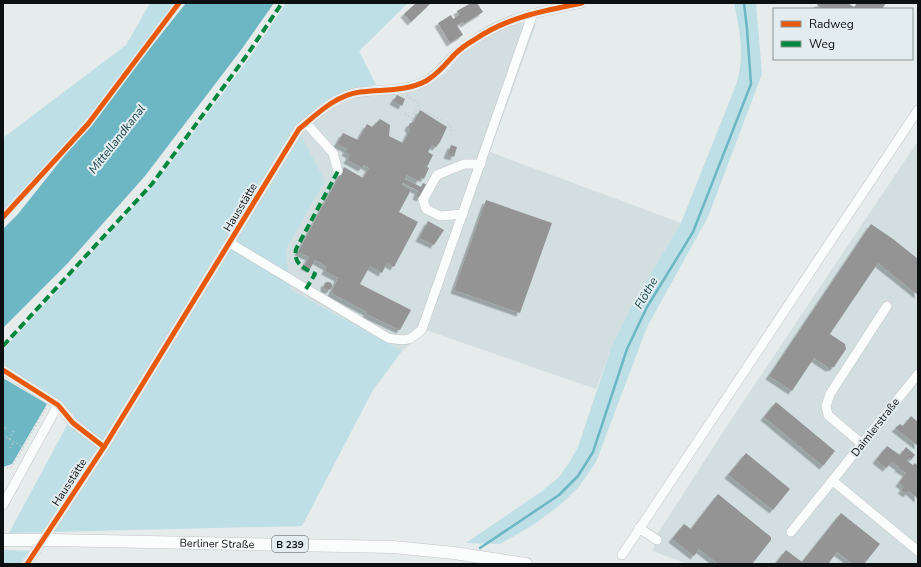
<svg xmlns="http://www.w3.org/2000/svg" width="921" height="567" font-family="'Nunito Sans',sans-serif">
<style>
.built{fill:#d2dee0}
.green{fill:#bddfe5}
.water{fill:#6db7c4}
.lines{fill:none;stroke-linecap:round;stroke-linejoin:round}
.stream{stroke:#6db7c4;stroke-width:2.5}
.building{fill:#939493;filter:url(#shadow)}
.minor-casing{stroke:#c2c5c6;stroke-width:10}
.major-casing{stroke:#c2c5c6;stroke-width:13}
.path{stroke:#c7c8c9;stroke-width:1.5;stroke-dasharray:1 3;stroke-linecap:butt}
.minor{stroke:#fbfcfc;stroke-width:9}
.major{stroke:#fbfcfc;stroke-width:12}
.major-bridge-casing{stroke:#c2c5c6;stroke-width:13;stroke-linecap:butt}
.major-bridge{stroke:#fbfcfc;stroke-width:12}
.quiet{stroke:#00873e;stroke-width:4;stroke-dasharray:8 4;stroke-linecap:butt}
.cycleway-casing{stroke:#e3edef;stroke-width:8}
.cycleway{stroke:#e8590c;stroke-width:5}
.labels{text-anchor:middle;stroke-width:4;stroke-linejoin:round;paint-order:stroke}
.shield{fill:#e3edef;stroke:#4d5254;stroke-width:1}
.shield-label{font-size:10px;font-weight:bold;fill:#0d1011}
.street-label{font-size:11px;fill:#0d1011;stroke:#e3edef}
.water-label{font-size:12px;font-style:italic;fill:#16444c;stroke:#e3edef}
</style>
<defs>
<filter id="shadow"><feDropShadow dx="-3.5" dy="3.5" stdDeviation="0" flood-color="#0004"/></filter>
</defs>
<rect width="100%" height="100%" fill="#e6ebec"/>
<g class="built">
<polygon points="512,22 536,24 490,152 681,223 632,305 611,348 596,389 426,330 402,351 291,290 286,250 325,181 300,135 318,118 337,106 357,97 410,92 426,86 446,73 462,53"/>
<polygon points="918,141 918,564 688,564 653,551 656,536 729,423"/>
</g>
<g class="green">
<polygon points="150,3 176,3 163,24 38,179 3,213 3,138 126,45"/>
<path d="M286,3H408L359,51L376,85C343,90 321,104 296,126L325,181L286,250L291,290L402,351L373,390L302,526L9,533L73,414L6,366L3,361V350L154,185L250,57Z"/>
<path d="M734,3H756L762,74L708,217L647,327L596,462L578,488L560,505L533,525L500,544L466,543L542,491L559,477L569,463L578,447L611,348L632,305L681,223L736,85C745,57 740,31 734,3Z"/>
<polygon points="3,550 29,551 20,564 3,564"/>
</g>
<g class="water">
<polygon points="186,3 274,3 241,50 145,176 67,264 3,328 3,229 18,214"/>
<polygon points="3,378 47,404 12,464 3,467"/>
</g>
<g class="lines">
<polyline class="stream" points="480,548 559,495 578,476 593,452 627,349 647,307 693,232 751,84 747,29 744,3"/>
</g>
<g class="building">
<polygon points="416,3 431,3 411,22 404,14"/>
<polygon points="471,3 477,3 483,12 464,24 463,22 457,25 463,35 450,43 438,23 451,15 453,19 459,15 457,11"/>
<polygon points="818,3 848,3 854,7 857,3 886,3 882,9 822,9 817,5"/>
<polygon points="397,95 405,99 402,106 393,101"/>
<polygon points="420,110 447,127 440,142 436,147 432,145 428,152 433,155 427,167 429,168 424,179 421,177 419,181 407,175 405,179 421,187 423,183 427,185 420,198 416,196 418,191 403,183 402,185 411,190 399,212 418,222 394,267 387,263 382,273 370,266 360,284 411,310 400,330 366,314 367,312 331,293 338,278 325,271 327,267 315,260 310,269 304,266 309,257 298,252 344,167 363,178 369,168 364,165 362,168 347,160 350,155 345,152 347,149 337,144 343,133 358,140 367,124 372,127 380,119 390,125 389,136 403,143 410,130 408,127 410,123 413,123"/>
<polygon points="451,145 457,147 454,157 447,155"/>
<polygon points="486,200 552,223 520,313 454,290"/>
<polygon points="428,221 444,230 434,245 419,238"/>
<polygon points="871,224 893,239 918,259 918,295 878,263 830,334 845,344 846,349 834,367 829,368 814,358 792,391 769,376"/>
<circle cx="328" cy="286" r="4"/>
<polygon points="776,402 835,451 823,466 764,417"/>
<polygon points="911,416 918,422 918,446 895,428 900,424 903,426"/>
<polygon points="887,446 900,455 906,447 915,455 911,460 909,458 907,461 913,465 915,463 918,466 918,499 909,491 907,494 901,490 904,487 899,483 906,473 898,468 899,467 892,462 886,468 876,460"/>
<polygon points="746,453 790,489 773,510 728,475"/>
<polygon points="718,494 771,537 771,540 752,564 717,563 699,549 694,556 672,539 684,524 691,529"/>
<polygon points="841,513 880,544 864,564 853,564 837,552 828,564 775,564 786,550 802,562"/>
</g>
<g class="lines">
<defs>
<g id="minor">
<polyline points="306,123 333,153 338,171"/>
<polyline points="463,214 440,216 426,209 423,200 437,175 464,164 481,164"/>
<path d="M230,243L388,338C405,341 409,342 422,329L533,13"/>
<polyline points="3,370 58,405 73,423 104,447"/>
<polyline points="862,444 828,415 826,406 830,394 887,306"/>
<polyline points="833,481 918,551"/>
<polyline points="3,505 58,405"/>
<polyline points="639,528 657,540"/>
<polyline points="791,532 918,374"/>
<polyline points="622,555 918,110"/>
<path d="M27,564L104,447L299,129C317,114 336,95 360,92C383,89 405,92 426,81C438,74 445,65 454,55C460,49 467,44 474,40C507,17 543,11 582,3"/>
</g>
<g id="major">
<polyline points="3,540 36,540"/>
<path id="s1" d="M52,540L393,547L454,553L526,564"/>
</g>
</defs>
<use href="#minor" class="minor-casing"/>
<use href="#major" class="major-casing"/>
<g class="path">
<polyline points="407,96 419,103 418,107 450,125 452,135"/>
<polyline points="405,114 412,118 418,107"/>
<polyline points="3,432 7,425"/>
<polyline points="3,435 24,448"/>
<polyline points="9,439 15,429"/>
<polyline points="10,448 13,443"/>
<polyline points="3,468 12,467 46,408"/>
<polyline points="848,519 855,510"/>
</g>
<use href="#minor" class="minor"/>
<use href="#major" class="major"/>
<defs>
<polyline id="major-bridge" points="36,540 52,540"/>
</defs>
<use href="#major-bridge" class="major-bridge-casing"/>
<use href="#major-bridge" class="major-bridge"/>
<g class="quiet">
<path d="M306,289L315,274C304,268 293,264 296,249L338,171"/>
<polyline points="3,346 152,184 247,55 282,3"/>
</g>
<defs>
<g id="cycleway">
<polyline points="3,217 88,124 179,3"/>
<polyline points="3,370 58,405 73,423 104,447"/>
<path d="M27,564L104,447L299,129C317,114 336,95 360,92C383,89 405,92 426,81C438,74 445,65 454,55C460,49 467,44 474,40C507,17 543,11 582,3"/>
</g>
</defs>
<use href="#cycleway" class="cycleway-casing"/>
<use href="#cycleway" class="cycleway"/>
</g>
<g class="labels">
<rect class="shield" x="272" y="536" width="36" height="16" rx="3"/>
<g class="shield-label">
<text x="290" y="548">B 239</text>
</g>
<g class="street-label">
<text transform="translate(240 207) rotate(-59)" y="4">Hausstätte</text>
<text transform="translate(875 427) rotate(-52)" y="4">Daimlerstraße</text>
<text transform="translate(69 482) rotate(-57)" y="4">Hausstätte</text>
<text dy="4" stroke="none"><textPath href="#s1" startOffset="165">Berliner Straße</textPath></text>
</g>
<g class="water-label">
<text transform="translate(117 139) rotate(-52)" y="4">Mittellandkanal</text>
<text transform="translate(646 293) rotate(-60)" y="4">Flöthe</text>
</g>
</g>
<rect width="921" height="567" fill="none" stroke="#0d1011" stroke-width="8"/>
<rect x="773" y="8" width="140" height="52" fill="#e3edef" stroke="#8d9596"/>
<rect x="781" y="21" width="20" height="6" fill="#e8590c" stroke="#8d9596"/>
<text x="809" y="28" font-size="12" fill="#0d1011">Radweg</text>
<rect x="781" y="41" width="20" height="6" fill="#00873e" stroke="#8d9596"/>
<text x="809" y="48" font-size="12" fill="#0d1011">Weg</text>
</svg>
